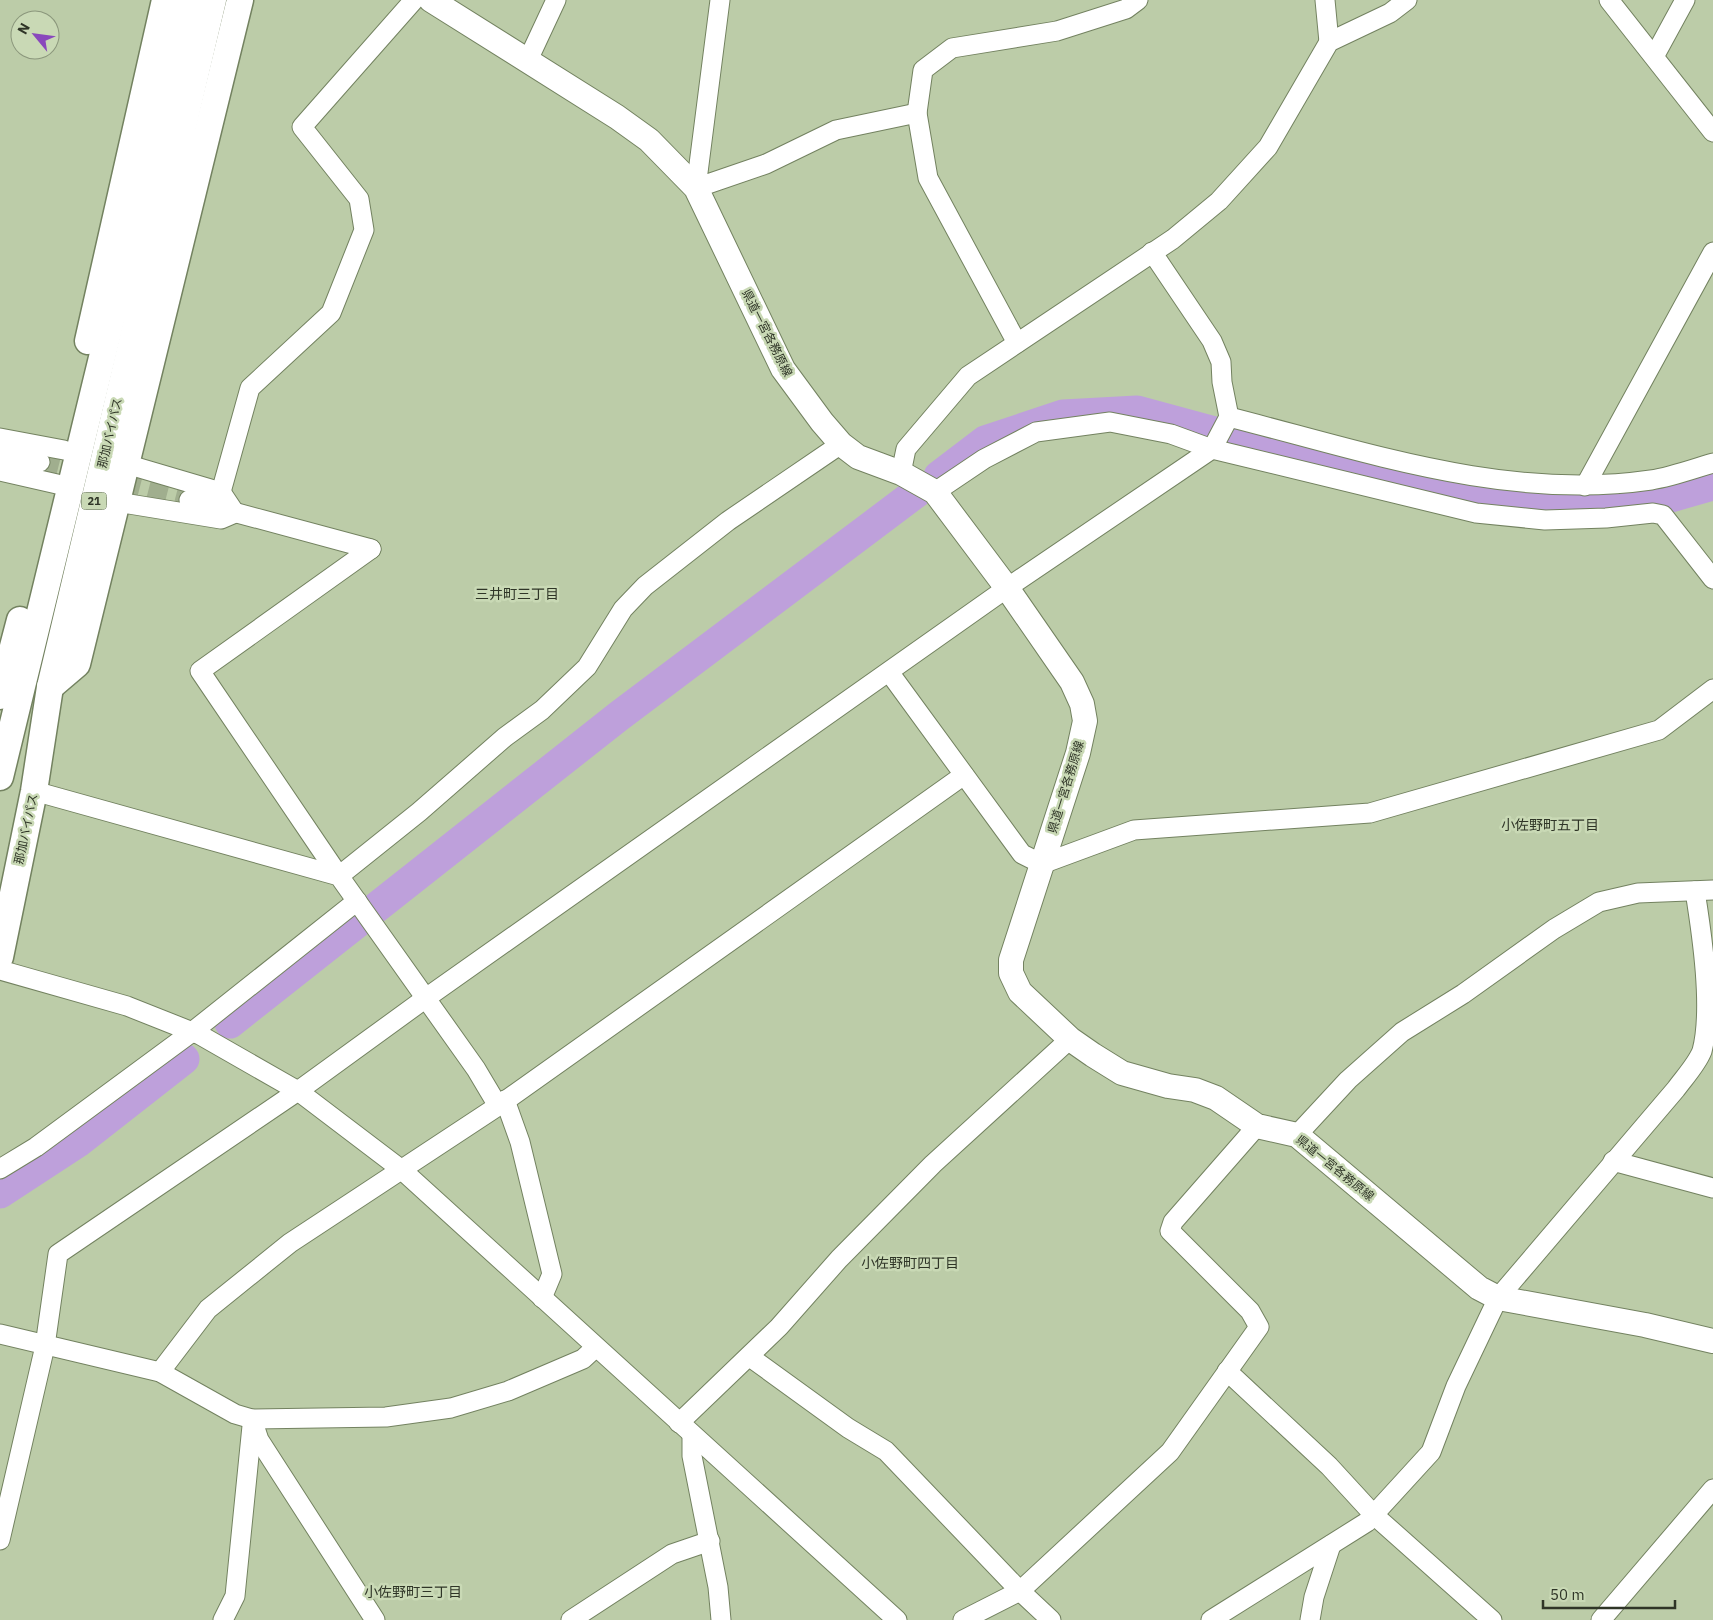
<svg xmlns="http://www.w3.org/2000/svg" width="1713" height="1620" font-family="'IBM Plex Sans','Noto Sans JP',sans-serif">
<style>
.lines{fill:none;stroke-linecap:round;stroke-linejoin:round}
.river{stroke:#bea0db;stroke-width:31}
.minor-tunnel{stroke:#a0ae8e;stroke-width:19;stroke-dasharray:19 9;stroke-linecap:butt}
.minor-casing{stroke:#738260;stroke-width:21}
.major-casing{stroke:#738260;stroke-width:26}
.highway-casing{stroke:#738260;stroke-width:29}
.minor{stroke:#fff;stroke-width:19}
.major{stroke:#fff;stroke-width:24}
.highway{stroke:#fff;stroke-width:26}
.labels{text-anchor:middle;stroke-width:5;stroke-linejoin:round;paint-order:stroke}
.shield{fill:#c9d9b5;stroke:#5d6652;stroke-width:1}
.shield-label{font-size:11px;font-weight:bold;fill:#2f3527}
.street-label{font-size:12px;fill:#2f3527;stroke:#c9d9b5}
.neighbourhood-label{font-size:14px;fill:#2f3527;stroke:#c9d9b5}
</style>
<rect width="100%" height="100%" fill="#bccca8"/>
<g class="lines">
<g class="river">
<polyline points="939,476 985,441 1063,415 1137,411 1292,453 1468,493 1577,504 1667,498 1713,485"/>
<polyline points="230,1023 619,716 917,492"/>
<polyline points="0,1193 78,1142 184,1059"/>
</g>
<polyline class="minor-tunnel" points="40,462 189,500"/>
<defs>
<g id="minor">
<polyline points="720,0 696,188 766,164 836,130 917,113"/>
<polyline points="1325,0 1329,42"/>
<polyline points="1609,0 1713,132"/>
<polyline points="1655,55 1685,0"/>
<polyline points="528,60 556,0"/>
<polyline points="1017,343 928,178 917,113 923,70 952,48 1057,31 1126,9 1138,0"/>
<path d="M1229,417C1367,452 1507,501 1651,480C1671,477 1693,469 1713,463"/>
<polyline points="0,438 64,450"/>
<polyline points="0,453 40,462"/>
<polyline points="0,471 57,484"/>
<polyline points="901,473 906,449 968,376 1173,239 1219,201 1268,147 1329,42 1390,13 1407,0"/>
<polyline points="1585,486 1713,252"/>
<polyline points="221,492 250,388 331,313 364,230 359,199 302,127 414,0"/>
<polyline points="935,492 984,459 1036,432 1110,422 1171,434 1212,449 1476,513 1545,520 1606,518 1653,513 1663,515 1713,579"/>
<polyline points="189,500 371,549"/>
<polyline points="117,502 221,519 235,513 221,492 126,464"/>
<polyline points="371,549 200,671 339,876 419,812 505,737 542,710 587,667 623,609 645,586 728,521 841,444"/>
<polyline points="889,672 1022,854 1042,864 1134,830 1370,813 1659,730 1713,689"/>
<polyline points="34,791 339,876 476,1069 498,1106"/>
<polyline points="0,970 127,1006 200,1035 298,1091 402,1170 897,1620"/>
<polyline points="505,1100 520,1142 552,1274 542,1298"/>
<polyline points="1297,1135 1348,1080 1402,1032 1463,994 1554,929 1599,902 1638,893 1713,890"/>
<polyline points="1613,1161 1713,1188"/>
<polyline points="0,1169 36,1147 192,1032 357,901"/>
<polyline points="0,1334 160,1372 235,1414 252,1419 386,1417 451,1408 508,1391 583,1359 596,1347"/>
<polyline points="750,1357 848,1428 886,1451 1020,1591 1051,1620"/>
<polyline points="1227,1371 1329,1466 1374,1515 1492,1620"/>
<polyline points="160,1372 208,1309 290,1243 498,1106 964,775"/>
<polyline points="252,1419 259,1440 375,1620"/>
<polyline points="679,1423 779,1327 839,1259 933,1164 1070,1039"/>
<polyline points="692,1435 692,1456 718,1587 721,1620"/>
<polyline points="0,1540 45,1346 58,1254 298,1091 426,998 1007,588 1212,449 1229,417 1222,382 1221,362 1212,341 1152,252"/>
<polyline points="223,1620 235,1596 252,1426"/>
<polyline points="571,1620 672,1554 710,1541"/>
<polyline points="963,1620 1020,1591 1170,1452 1259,1327 1250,1311 1170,1231 1173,1222 1257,1126"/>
<path d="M1211,1620L1367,1522L1431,1452L1456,1386L1498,1298L1676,1089C1684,1078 1697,1064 1702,1051C1713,1009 1702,935 1695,891"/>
<polyline points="1310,1620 1314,1597 1331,1545"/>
<polyline points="1601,1620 1713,1489"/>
</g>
<polyline id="major" points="431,0 617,117 649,140 696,188 783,369 822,422 841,444 858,457 901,473 935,492 1007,588 1072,682 1082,704 1085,721 1078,753 1011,960 1011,973 1020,992 1070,1039 1093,1055 1122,1073 1168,1086 1195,1090 1216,1098 1257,1126 1297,1135 1479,1288 1498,1298 1645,1325 1713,1341"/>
<g id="highway">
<polyline points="88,341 165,0"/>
<polyline points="50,687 77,664 240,0"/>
<polyline points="0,696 20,620"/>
<polyline points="0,777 189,0"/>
<polyline points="0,957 34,791 50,687 213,0"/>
</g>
</defs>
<use href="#minor" class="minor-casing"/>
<use href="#major" class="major-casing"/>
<use href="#highway" class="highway-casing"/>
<use href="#minor" class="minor"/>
<use href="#major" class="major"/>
<use href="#highway" class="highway"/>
</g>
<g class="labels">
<rect class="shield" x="81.5" y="492.5" width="25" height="17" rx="4"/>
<g class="shield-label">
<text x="94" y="505">21</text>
</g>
<g class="street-label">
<text transform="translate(767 333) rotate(63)" y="4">県道一宮各務原線</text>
<text transform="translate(110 433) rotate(-77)" y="4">那加バイパス</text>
<text transform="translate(1066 787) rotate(-73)" y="4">県道一宮各務原線</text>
<text transform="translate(26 829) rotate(-78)" y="4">那加バイパス</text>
<text transform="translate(1335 1168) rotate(39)" y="4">県道一宮各務原線</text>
</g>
<g class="neighbourhood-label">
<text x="517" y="599">三井町三丁目</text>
<text x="1550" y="830">小佐野町五丁目</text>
<text x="910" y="1268">小佐野町四丁目</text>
<text x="413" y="1597">小佐野町三丁目</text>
</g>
</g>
<g transform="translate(35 35) rotate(299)"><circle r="24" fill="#c9d9b5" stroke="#8b977c"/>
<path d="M0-4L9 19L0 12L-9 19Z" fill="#8948bc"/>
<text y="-8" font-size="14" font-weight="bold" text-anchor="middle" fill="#2f3527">N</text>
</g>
<path d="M1543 1600v8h132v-8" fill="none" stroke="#2f3527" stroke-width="2.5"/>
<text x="1550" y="1600" font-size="15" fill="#2f3527" stroke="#c9d9b5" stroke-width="4" paint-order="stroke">50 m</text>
</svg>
